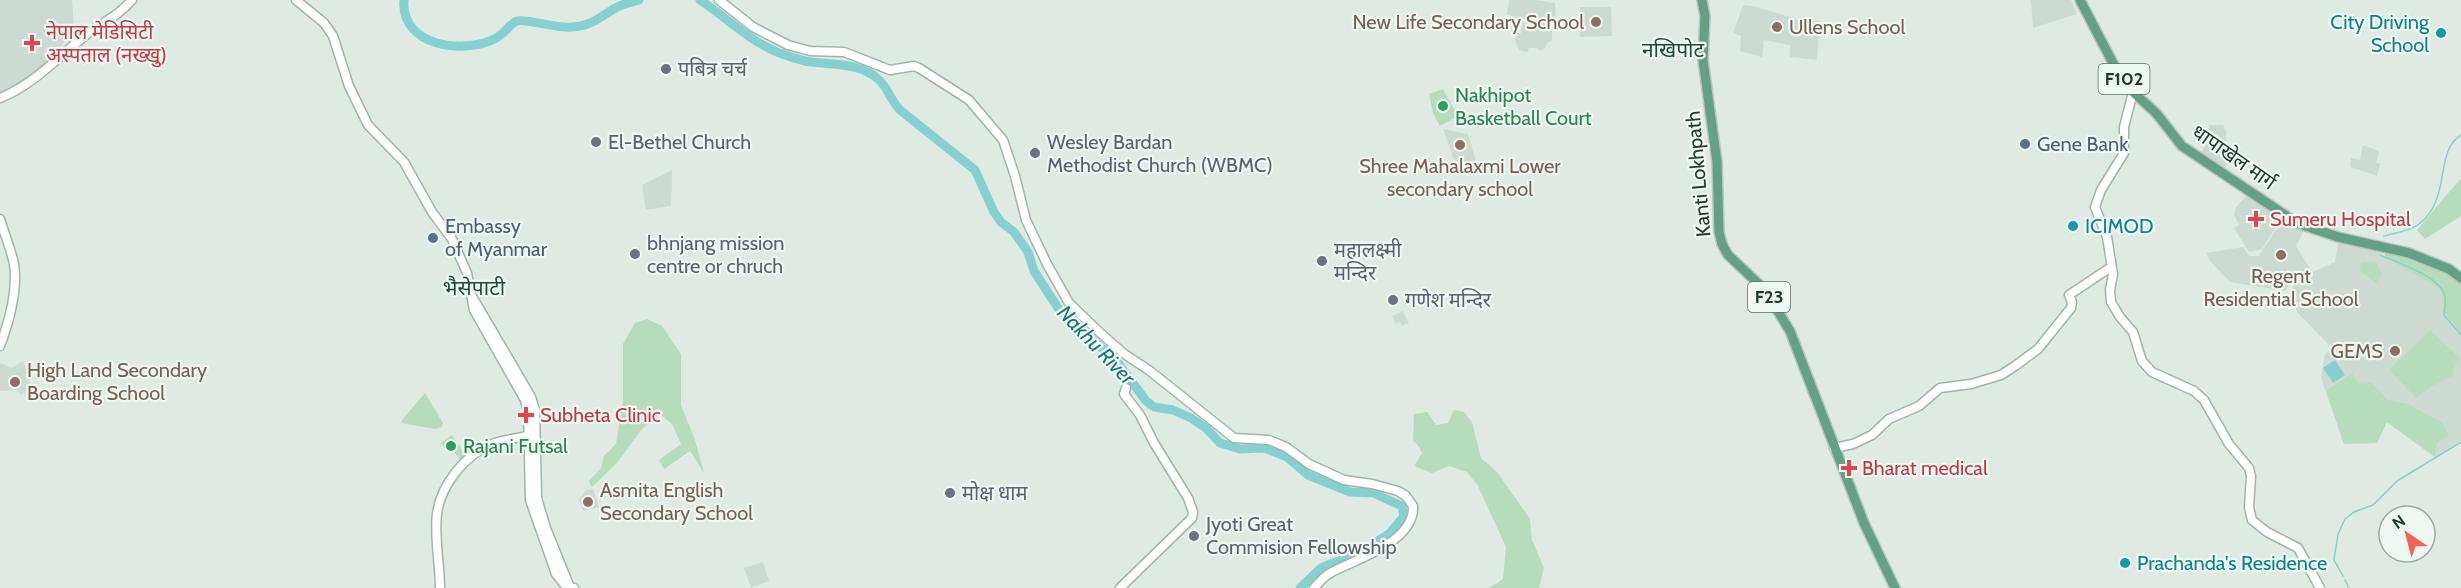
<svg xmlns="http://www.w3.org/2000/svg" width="2461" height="588" font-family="Cabin,'Noto Sans Devanagari',sans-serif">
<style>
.built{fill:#cddad2}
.green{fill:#b7dcbb}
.water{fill:#86d1d0}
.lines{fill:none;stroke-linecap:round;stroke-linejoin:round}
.stream{stroke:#86d1d0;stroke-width:1.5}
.river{stroke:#86d1d0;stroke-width:9}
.secondary-casing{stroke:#9eb6a9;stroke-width:11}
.primary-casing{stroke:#bcc4c1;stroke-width:12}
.secondary{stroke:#fff;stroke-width:8}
.primary{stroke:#63a187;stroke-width:9}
.education-dot{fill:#8d6e63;stroke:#eff7f2;stroke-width:2}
.culture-dot{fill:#0f9aa8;stroke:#eff7f2;stroke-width:2}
.health-dot{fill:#e0444e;stroke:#eff7f2;stroke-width:2}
.worship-dot{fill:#6b7280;stroke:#eff7f2;stroke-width:2}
.leisure-dot{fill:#2e9e5b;stroke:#eff7f2;stroke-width:2}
.service-dot{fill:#5c6f8a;stroke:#eff7f2;stroke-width:2}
.labels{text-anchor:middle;stroke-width:4.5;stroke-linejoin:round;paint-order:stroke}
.shield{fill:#eff7f2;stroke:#5e736a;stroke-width:1.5}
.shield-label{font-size:18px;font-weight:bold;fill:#203a2f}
.education-label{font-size:20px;fill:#785e54;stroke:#eff7f2;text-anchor:start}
.culture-label{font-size:20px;fill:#0d838f;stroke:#eff7f2;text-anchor:start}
.health-label{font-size:20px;fill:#be3a42;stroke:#eff7f2;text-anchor:start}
.worship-label{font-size:20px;fill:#5b616d;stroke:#eff7f2;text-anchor:start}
.leisure-label{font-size:20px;fill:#27864d;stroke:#eff7f2;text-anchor:start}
.service-label{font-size:20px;fill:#4e5e75;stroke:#eff7f2;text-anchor:start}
.street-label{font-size:20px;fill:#203a2f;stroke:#eff7f2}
.neighbourhood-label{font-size:21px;fill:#1c4c39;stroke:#eff7f2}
.water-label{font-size:21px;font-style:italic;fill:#1a7676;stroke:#eff7f2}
</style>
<rect width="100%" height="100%" fill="#dfeae3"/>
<g class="built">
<polygon points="0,0 72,0 74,28 53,58 17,86 0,94"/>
<polygon points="1509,0 1535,0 1555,3 1556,22 1546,21 1552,31 1552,40 1547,43 1545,48 1540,51 1536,48 1529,48 1527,52 1519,50 1515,40 1517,33 1521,33 1522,23 1537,20 1515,18 1507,14"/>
<polygon points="2031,0 2071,0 2077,14 2033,28"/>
<polygon points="1743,5 1753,6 1800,20 1820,21 1817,60 1790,57 1790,45 1764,40 1762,57 1740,51 1741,36 1733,33"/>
<polygon points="1580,7 1611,7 1612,36 1580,37"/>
<polygon points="1689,40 1700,41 1701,55 1689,54"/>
<polygon points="2210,125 2223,125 2226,131 2226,147 2239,147 2243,159 2243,166 2227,161 2224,169 2201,153 2207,143"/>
<polygon points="1443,129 1468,134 1478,168 1466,173 1453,157"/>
<polygon points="2363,145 2379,151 2376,163 2380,164 2377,176 2350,167 2351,158 2360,160"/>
<polygon points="672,170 671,206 646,210 642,185"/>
<polygon points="2248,194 2278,213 2271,224 2276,227 2262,249 2255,251 2249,252 2234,228 2239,225 2234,214 2236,207"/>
<polygon points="2283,218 2304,231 2296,246 2310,269 2295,277 2285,291 2230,282 2210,261 2206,253 2243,247 2249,256 2259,256"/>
<polygon points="2339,238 2367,246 2442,290 2445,313 2461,333 2461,440 2435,457 2387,422 2377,443 2344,444 2321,378 2325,355 2331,347 2297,312 2292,289 2297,279 2335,262"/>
<polygon points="1403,311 1409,323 1402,326 1400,322 1396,324 1392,316"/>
<polygon points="23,361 32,388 21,395 17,390 0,391 0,363 12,368"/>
<polygon points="593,489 599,507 583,511 579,499 586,490"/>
<polygon points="763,562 769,581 751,588 744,568"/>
</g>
<g class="green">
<polygon points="1443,89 1458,116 1440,126 1433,113 1429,94"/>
<polygon points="2461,178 2461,216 2425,239 2417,230"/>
<polygon points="2385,249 2437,268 2461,283 2461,333 2445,313 2441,290 2385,257"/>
<polygon points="2361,262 2376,262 2382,274 2377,284 2360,271"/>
<polygon points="647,319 662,326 681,354 681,405 695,440 704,473 690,451 664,469 659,460 681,444 672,424 660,414 641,430 617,463 592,487 589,481 601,468 604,456 616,444 623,400 623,344 635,323"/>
<polygon points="2430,330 2460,358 2453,369 2454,375 2432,386 2416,398 2389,370"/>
<polygon points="2352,373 2358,383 2371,382 2388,400 2408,404 2443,423 2449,435 2436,444 2435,457 2387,422 2377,443 2344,444 2326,391"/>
<polygon points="425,393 443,423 442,427 435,429 402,423 402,420"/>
<polygon points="1454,410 1464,412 1472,422 1481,458 1497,472 1530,519 1532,540 1544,568 1539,588 1489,588 1503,579 1506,547 1478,486 1467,472 1449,466 1432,473 1414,466 1422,453 1417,444 1413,441 1414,414 1427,412 1436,425 1448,423"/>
<polygon points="452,435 466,456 461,460 451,449 447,452 441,443"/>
</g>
<polygon class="water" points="2335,360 2345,375 2333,383 2323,368"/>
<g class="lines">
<g class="stream">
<path d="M2384,236C2394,233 2411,231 2419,224C2452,199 2434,151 2461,135"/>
<path d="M2380,255C2398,263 2440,276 2445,296C2446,301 2444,309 2444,315L2461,335"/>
<polyline points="2343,576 2334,560 2338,534 2345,519 2354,512 2373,505 2397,481 2461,442"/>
<polyline points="2345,580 2349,588"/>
</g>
<g class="river">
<path d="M404,0C400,47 465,55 496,38C505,34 509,24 517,21C526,18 557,29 572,27C592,26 600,17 617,7C623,4 632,2 639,0"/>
<path d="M700,0C726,17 748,40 777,52C788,56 801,61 812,62C834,65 862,63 879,80C888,88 891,101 900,110L975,170L994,212L1001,222L1014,232L1028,252L1034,271L1058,308L1118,363L1146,401L1154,407L1173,410L1191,418L1206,428L1220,443L1240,449L1265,448L1287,457L1308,475L1350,492L1373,493L1402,506L1404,516L1390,533L1361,552L1321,568L1300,588"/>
</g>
<defs>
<g id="secondary">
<polyline points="296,0 324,23 333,36 349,86 368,125 404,162 432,212 452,239 467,273 474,310 525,400 528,411 530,500 556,574 564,584 574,588"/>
<path d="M719,0L753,27L788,45L810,51L844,52L890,70L914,66L919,68L969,100L1003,140L1015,176L1026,220L1047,264L1069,303L1096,329L1123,353L1150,371L1234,438L1269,440L1286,447L1309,464L1344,480L1372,484L1398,491L1406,496L1413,506C1415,542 1356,559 1332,572C1324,576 1319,582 1314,588"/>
<polyline points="2133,92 2124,127 2124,153 2101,190 2095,207 2107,237 2113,274 2110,290 2111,302 2120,317 2133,332 2142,361 2152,372 2194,391 2204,400 2229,444 2249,468 2251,476 2249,507 2252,520 2267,532 2298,548 2320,588"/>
<path d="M0,98C34,85 62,53 91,31C106,21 120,14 132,0"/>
<path d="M0,219C4,233 11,249 14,264C18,290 9,322 0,346"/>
<polyline points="473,298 531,397 535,410 537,498 546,528 569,585"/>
<polyline points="1834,448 1853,444 1872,435 1889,419 1919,406 1940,388 1971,384 2001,375 2015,366 2038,349 2071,308 2072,302 2069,295 2111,267"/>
<path d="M440,588C440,565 434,536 437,514C441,484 465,455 492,444C505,439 520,438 533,435"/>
<polyline points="1120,588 1192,518 1193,512 1188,498 1154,443 1140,415 1124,394 1126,388"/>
</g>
<g id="primary">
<polyline points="1702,0 1705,16 1703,60 1717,162 1719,232 1722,244 1728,255 1765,290 1790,331 1864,523 1895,588"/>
<polyline points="2080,0 2114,65 2133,92 2156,113 2182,146 2297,223 2338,237 2409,253 2449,269 2461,278"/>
</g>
</defs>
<use href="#secondary" class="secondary-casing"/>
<use href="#primary" class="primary-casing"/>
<use href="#secondary" class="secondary"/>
<use href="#primary" class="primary"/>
</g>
<g class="education-dot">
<circle cx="1596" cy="22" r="6"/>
<circle cx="1777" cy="27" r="6"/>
<circle cx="1460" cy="145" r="6"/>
<circle cx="2281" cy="255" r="6"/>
<circle cx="2395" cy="351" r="6"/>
<circle cx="15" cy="382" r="6"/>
<circle cx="588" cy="502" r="6"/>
</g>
<g class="culture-dot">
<circle cx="2441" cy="33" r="6"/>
<circle cx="2073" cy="226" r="6"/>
<circle cx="2125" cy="563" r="6"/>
</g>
<g class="health-dot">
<path d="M29 34h6v6h6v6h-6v6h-6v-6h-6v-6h6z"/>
<path d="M2253 210h6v6h6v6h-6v6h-6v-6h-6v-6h6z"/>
<path d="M523 406h6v6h6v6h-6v6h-6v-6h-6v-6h6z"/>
<path d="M1846 459h6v6h6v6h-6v6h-6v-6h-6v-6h6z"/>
</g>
<g class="worship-dot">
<circle cx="666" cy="69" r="6"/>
<circle cx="596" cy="142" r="6"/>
<circle cx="1035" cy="153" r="6"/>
<circle cx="635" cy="254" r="6"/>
<circle cx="1322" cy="261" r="6"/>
<circle cx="1393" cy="300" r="6"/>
<circle cx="950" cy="493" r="6"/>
<circle cx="1194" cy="536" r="6"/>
</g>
<g class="leisure-dot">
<circle cx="1443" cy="106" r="6"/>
<circle cx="451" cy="446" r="6"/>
</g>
<g class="service-dot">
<circle cx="2025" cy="144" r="6"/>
<circle cx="433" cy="238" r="6"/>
</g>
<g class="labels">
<g class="shield">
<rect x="2098.5" y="64" width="51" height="30" rx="4.5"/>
<rect x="1748" y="282" width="42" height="30" rx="4.5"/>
</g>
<g class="shield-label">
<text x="2124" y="85">F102</text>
<text x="1769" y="303">F23</text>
</g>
<g class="education-label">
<text x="1584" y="29" text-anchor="end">New Life Secondary School</text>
<text x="1789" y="34">Ullens School</text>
<text x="1460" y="173" text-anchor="middle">Shree Mahalaxmi Lower<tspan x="1460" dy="23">secondary school</tspan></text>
<text x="2281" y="283" text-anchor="middle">Regent<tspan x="2281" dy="23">Residential School</tspan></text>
<text x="2383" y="358" text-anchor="end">GEMS</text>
<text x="27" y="377">High Land Secondary<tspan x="27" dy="23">Boarding School</tspan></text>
<text x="600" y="497">Asmita English<tspan x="600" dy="23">Secondary School</tspan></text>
</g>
<g class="culture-label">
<text x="2429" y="29" text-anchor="end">City Driving<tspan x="2429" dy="23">School</tspan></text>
<text x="2085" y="233">ICIMOD</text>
<text x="2137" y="570">Prachanda's Residence</text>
</g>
<g class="health-label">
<text x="46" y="39">नेपाल मेडिसिटी<tspan x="46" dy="23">अस्पताल (नख्खु)</tspan></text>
<text x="2270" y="226">Sumeru Hospital</text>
<text x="540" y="422">Subheta Clinic</text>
<text x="1862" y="475">Bharat medical</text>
</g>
<g class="worship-label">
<text x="678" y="76">पबित्र चर्च</text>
<text x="608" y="149">El-Bethel Church</text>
<text x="1047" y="149">Wesley Bardan<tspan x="1047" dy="23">Methodist Church (WBMC)</tspan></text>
<text x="647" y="250">bhnjang mission<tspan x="647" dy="23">centre or chruch</tspan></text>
<text x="1334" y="257">महालक्ष्मी<tspan x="1334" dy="23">मन्दिर</tspan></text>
<text x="1405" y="307">गणेश मन्दिर</text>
<text x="962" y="500">मोक्ष धाम</text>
<text x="1206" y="531">Jyoti Great<tspan x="1206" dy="23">Commision Fellowship</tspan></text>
</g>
<g class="leisure-label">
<text x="1455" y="102">Nakhipot<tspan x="1455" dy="23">Basketball Court</tspan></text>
<text x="463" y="453">Rajani Futsal</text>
</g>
<g class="service-label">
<text x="2037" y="151">Gene Bank</text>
<text x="445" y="233">Embassy<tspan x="445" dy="23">of Myanmar</tspan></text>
</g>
<g class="street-label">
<text transform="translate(2234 157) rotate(35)" y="7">धापाखेल मार्ग</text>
<text transform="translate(1698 174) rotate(-95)" y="7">Kanti Lokhpath</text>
</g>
<g class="neighbourhood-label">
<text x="1673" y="57">नखिपोट</text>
<text x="474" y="295">भैसेपाटी</text>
</g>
<g class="water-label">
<text transform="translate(1096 345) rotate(46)" y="7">Nakhu River</text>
</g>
</g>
<g transform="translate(2407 534) rotate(325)"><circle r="28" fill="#eff7f2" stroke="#9caba4" stroke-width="1.5"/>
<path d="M0-4.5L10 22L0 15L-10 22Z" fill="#f36254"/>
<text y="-9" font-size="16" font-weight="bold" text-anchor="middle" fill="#203a2f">N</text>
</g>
</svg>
